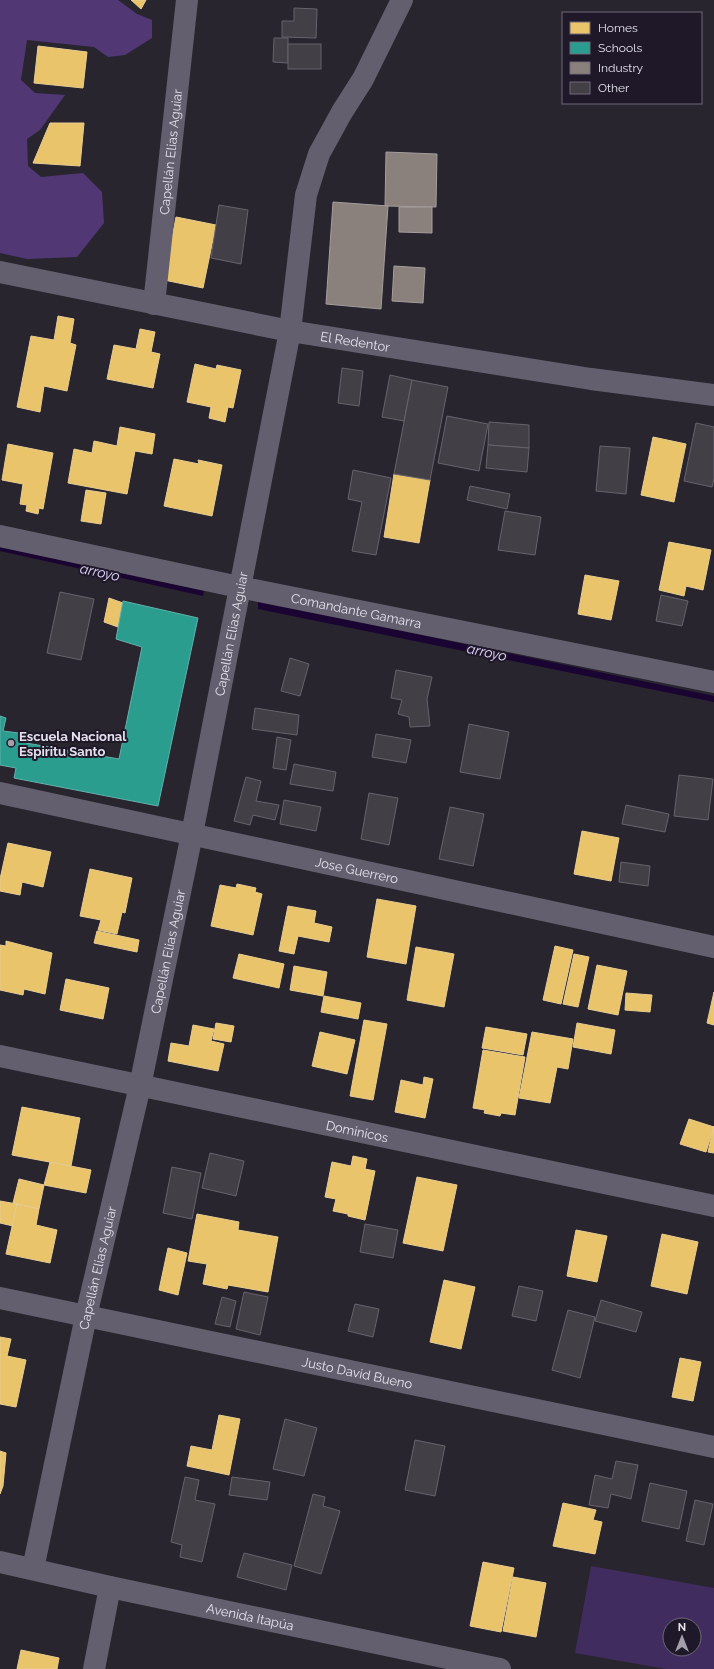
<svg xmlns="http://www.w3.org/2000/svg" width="714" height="1669" font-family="Raleway,sans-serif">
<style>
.green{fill:#412c5f;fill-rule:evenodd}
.forest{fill:#513874}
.water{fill:#1a0431}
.homes{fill:#e9c46a;stroke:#e8cd92}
.schools{fill:#2a9d8f;stroke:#62b2ac}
.industry{fill:#8a817c;stroke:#a59e9e}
.building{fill:#423f47;stroke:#67636c}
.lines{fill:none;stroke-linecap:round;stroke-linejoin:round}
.minor{stroke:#645f6e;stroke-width:22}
.poi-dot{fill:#a3a0ab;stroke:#1e1829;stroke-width:1.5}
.labels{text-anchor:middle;stroke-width:4;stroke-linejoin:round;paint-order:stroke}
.street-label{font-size:13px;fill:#e5e2ee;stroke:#1e1829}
.poi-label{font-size:13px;font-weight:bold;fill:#e5e2ee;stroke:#1e1829;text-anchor:start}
.water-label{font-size:14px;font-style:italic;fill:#e4d6ff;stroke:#1e1829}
</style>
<rect width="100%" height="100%" fill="#29252f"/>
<path class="green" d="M591,1566L714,1588V1669H666L575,1653ZM670,1625H694V1649H670Z"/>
<polygon class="forest" points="0,0 118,0 137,14 152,20 152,38 125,55 108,57 94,47 27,40 21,80 35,93 65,95 40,130 27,139 28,166 41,177 83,173 102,192 104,223 77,257 27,259 0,253"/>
<g class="water">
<polygon points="0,547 204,591 203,596 0,551"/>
<polygon points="258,601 714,696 714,702 258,609"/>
</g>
<g class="homes">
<polygon points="131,0 146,0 141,9"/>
<polygon points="38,46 87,52 83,88 34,83"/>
<polygon points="50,123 84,123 80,166 33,163"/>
<polygon points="176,217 216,225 203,288 164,280"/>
<polygon points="58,316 74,319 70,343 76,345 67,391 44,386 40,412 17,407 31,336 54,340"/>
<polygon points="140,329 155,332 151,352 160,354 153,388 107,379 114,345 136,349"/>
<polygon points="195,364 216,369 217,365 241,370 233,408 228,407 225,422 209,418 211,407 187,402"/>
<polygon points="120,427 155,434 152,454 135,451 127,494 68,483 74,449 92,453 94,441 117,446"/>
<polygon points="653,437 686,444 674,502 641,495"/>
<polygon points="8,444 53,453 43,509 39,508 38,514 26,511 27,505 20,504 23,484 2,480"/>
<polygon points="174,459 199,464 198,460 222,465 212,516 164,506"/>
<polygon points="394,474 430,480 419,543 384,537"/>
<polygon points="86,490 106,493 101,524 81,521"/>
<polygon points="669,542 711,550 703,590 686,586 684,596 659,590"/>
<polygon points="585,575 619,581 611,620 578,614"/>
<polygon points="109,598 123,603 118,627 104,622"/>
<polygon points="582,831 619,838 611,881 574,874"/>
<polygon points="8,843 51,852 43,887 22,882 20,895 0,891 0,879"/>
<polygon points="90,869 132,878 125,913 122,912 117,934 98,930 101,920 80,916"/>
<polygon points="237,884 256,888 255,892 262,894 253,935 211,926 220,885 236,888"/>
<polygon points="377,899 416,906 406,964 367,957"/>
<polygon points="288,906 316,911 314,923 332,927 329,942 298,936 294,954 279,951"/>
<polygon points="97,931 139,940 137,952 94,943"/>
<polygon points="6,941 52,953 45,994 24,989 23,995 0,990 0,945 6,946"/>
<polygon points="555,946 573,950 561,1004 543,1000"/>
<polygon points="416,947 454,954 444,1007 407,1000"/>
<polygon points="239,954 284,964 279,988 233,978"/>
<polygon points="574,954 589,957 578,1007 563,1004"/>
<polygon points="597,965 627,971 618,1015 588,1009"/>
<polygon points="294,966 327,972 323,996 290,990"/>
<polygon points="66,979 109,988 103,1019 60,1010"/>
<polygon points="714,992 714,1025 707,1023"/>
<polygon points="626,993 652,995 650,1012 625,1010"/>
<polygon points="324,996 361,1003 358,1019 321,1012"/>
<polygon points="364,1020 387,1024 373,1100 350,1096"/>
<polygon points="216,1023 234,1026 231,1042 213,1039"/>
<polygon points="577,1023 615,1030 611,1054 573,1047"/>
<polygon points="193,1025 214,1029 211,1041 224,1044 218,1071 168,1061 171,1043 189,1046"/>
<polygon points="486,1027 527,1034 523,1055 482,1048"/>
<polygon points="320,1032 355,1040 347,1074 312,1066"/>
<polygon points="532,1032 573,1039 568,1069 557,1067 550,1103 519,1098"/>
<polygon points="483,1050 525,1057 515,1115 501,1113 500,1116 484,1113 485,1110 473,1108"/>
<polygon points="424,1077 433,1079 425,1118 395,1112 401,1080 423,1085"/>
<polygon points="22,1107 80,1118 71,1166 12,1155"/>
<polygon points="689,1119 714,1127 706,1152 680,1144"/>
<polygon points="714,1126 714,1153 708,1152"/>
<polygon points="353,1156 367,1159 365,1169 375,1171 365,1220 348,1216 348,1214 333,1211 336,1199 325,1197 332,1162 351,1166"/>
<polygon points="50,1162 91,1170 86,1193 44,1185"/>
<polygon points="417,1177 457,1185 443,1251 403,1243"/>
<polygon points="19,1179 44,1185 39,1209 13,1203"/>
<polygon points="0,1201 17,1204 13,1226 0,1223"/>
<polygon points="17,1204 39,1209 36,1225 57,1230 50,1263 6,1254"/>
<polygon points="197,1214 239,1222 238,1230 278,1237 268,1292 228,1285 227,1289 203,1284 207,1264 188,1261"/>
<polygon points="576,1230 607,1236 597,1282 567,1276"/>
<polygon points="662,1234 698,1242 687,1294 651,1286"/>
<polygon points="168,1248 187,1253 178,1295 159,1290"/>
<polygon points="444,1280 475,1287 461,1349 430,1342"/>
<polygon points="0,1337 11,1339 7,1356 26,1360 16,1407 0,1404"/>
<polygon points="680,1358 701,1362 693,1401 672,1397"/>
<polygon points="219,1415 240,1419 229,1475 187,1466 191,1446 212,1450"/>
<polygon points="0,1451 6,1453 3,1486 0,1494"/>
<polygon points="563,1503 596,1510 593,1520 602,1522 595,1554 553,1546"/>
<polygon points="483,1562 514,1568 501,1632 470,1626"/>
<polygon points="513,1577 546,1583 536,1637 503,1631"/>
<polygon points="21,1650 59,1658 57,1669 17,1669"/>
</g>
<polygon class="schools" points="123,601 198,618 158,806 14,778 16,768 0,765 0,716 6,718 3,731 27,734 26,743 119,759 142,647 116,639"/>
<g class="industry">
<polygon points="386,152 437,154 436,207 385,206"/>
<polygon points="333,202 388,206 381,309 326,304"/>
<polygon points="399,207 432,207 432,233 399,232"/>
<polygon points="394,266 425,268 423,303 392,301"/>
</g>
<g class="building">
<polygon points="294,8 317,9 316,38 282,37 282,21 294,21"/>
<polygon points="274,38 288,38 288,63 273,62"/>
<rect x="288" y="44" width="33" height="25"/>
<polygon points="219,205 248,210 241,264 211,258"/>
<polygon points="342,368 363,371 359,406 338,403"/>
<polygon points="390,375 412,380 404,421 382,417"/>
<polygon points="412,380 448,387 430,480 394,474"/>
<polygon points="447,416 488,424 479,471 438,463"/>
<polygon points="489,422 529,425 529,448 488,445"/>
<polygon points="696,423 714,427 714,479 712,487 684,481"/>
<polygon points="488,445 529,448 527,472 486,468"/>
<polygon points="600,446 630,448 626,494 596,491"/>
<polygon points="353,470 391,478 376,555 352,551 362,502 348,499"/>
<polygon points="470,486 510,494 507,509 467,500"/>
<polygon points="505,511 541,517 535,555 498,550"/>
<polygon points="60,592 94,599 81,660 47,653"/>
<polygon points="661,595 688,601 682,626 656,621"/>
<polygon points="290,658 309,664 300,696 281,691"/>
<polygon points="396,670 432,677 427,699 430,726 410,727 409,717 398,714 402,700 391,698"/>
<polygon points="255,708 299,715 297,735 252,729"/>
<polygon points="469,724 509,732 500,779 460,772"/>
<polygon points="376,734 411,740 406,763 372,757"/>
<polygon points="277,737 291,740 286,770 273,768"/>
<polygon points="294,764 336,772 333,791 290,784"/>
<polygon points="679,775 713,779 708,820 674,816"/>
<polygon points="246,777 261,781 256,801 279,805 275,820 253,815 250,825 234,821"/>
<polygon points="369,793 398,798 389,845 361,839"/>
<polygon points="284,800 321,807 316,831 280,824"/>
<polygon points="626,805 669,814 665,832 622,824"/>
<polygon points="450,807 484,814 473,866 439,859"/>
<polygon points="621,862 650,866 648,886 619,882"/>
<polygon points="210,1153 244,1161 236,1196 202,1188"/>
<polygon points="172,1167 201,1173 192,1219 163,1213"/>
<polygon points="365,1224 398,1230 393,1258 360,1252"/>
<polygon points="519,1286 543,1291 536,1321 512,1316"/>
<polygon points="244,1292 268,1297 260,1335 236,1329"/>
<polygon points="222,1297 236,1301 230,1327 215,1324"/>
<polygon points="601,1300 642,1312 636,1332 595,1321"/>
<polygon points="355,1304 379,1309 373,1337 348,1331"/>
<polygon points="568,1310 595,1317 580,1378 552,1370"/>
<polygon points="285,1419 317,1428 304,1476 273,1469"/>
<polygon points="415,1440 445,1446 435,1496 405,1490"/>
<polygon points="616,1461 638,1465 631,1499 611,1494 608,1508 589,1505 595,1475 612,1479"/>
<polygon points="185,1477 199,1480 195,1500 215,1504 202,1562 180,1557 182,1545 171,1542"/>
<polygon points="232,1477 270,1482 267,1500 229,1495"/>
<polygon points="650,1483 687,1491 679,1529 642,1521"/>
<polygon points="313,1494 325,1497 323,1506 340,1511 321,1574 294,1566"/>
<polygon points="695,1500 713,1504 704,1545 686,1541"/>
<polygon points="244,1553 292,1565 286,1590 237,1577"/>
</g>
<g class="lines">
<g class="minor">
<path id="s1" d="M0,272L290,331L591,379L714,395"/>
<path id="s2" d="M154,304L187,0"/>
<path id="s3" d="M0,536L239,587L714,682"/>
<path id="s4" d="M0,793L714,947"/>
<path id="s5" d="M0,1056L714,1206"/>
<path id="s6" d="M0,1298L714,1447"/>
<path id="s7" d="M0,1562L110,1587L500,1669"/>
<path id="s8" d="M33,1569L86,1316L140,1086L192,834L290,331L306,195L319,154L342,112L363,79L402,0"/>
<polyline points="94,1669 110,1587"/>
</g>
</g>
<circle class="poi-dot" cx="11" cy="743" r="4"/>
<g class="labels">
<g class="street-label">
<text dy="5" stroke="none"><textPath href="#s2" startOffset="153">Capellán Elias Aguiar</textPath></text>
<text dy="5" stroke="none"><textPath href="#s1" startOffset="362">El Redentor</textPath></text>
<text dy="5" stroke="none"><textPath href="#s3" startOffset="364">Comandante Gamarra</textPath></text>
<text dy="5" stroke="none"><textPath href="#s8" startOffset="956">Capellán Elias Aguiar</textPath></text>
<text dy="5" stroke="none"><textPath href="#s4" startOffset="365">Jose Guerrero</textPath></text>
<text dy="5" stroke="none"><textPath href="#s8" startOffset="632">Capellán Elias Aguiar</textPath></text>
<text dy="5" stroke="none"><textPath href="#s5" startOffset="365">Dominicos</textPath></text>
<text dy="5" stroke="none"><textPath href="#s8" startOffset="308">Capellán Elias Aguiar</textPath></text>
<text dy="5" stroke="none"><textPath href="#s6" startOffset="365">Justo David Bueno</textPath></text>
<text dy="5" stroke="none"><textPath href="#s7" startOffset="256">Avenida Itapúa</textPath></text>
</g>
<g class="poi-label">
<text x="19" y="741">Escuela Nacional<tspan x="19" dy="15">Espiritu Santo</tspan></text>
</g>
<g class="water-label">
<text transform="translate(100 572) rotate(12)" y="5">arroyo</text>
<text transform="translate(487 652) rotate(12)" y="5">arroyo</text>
</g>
</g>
<rect x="562" y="12" width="140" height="92" fill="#1e1829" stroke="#6e6978"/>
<rect x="570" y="22" width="20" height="12" fill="#e9c46a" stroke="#6e6978"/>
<text x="598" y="32" font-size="12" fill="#e5e2ee">Homes</text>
<rect x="570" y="42" width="20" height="12" fill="#2a9d8f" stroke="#6e6978"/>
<text x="598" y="52" font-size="12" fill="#e5e2ee">Schools</text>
<rect x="570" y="62" width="20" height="12" fill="#8a817c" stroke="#6e6978"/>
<text x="598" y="72" font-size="12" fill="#e5e2ee">Industry</text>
<rect x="570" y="82" width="20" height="12" fill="#423f47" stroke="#6e6978"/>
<text x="598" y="92" font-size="12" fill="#e5e2ee">Other</text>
<g transform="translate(682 1637)"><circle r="19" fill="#1e1829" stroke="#6e6978"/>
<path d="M0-3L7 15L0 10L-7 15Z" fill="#a3a0ab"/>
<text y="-6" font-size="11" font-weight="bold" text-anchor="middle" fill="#e5e2ee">N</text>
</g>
</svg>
